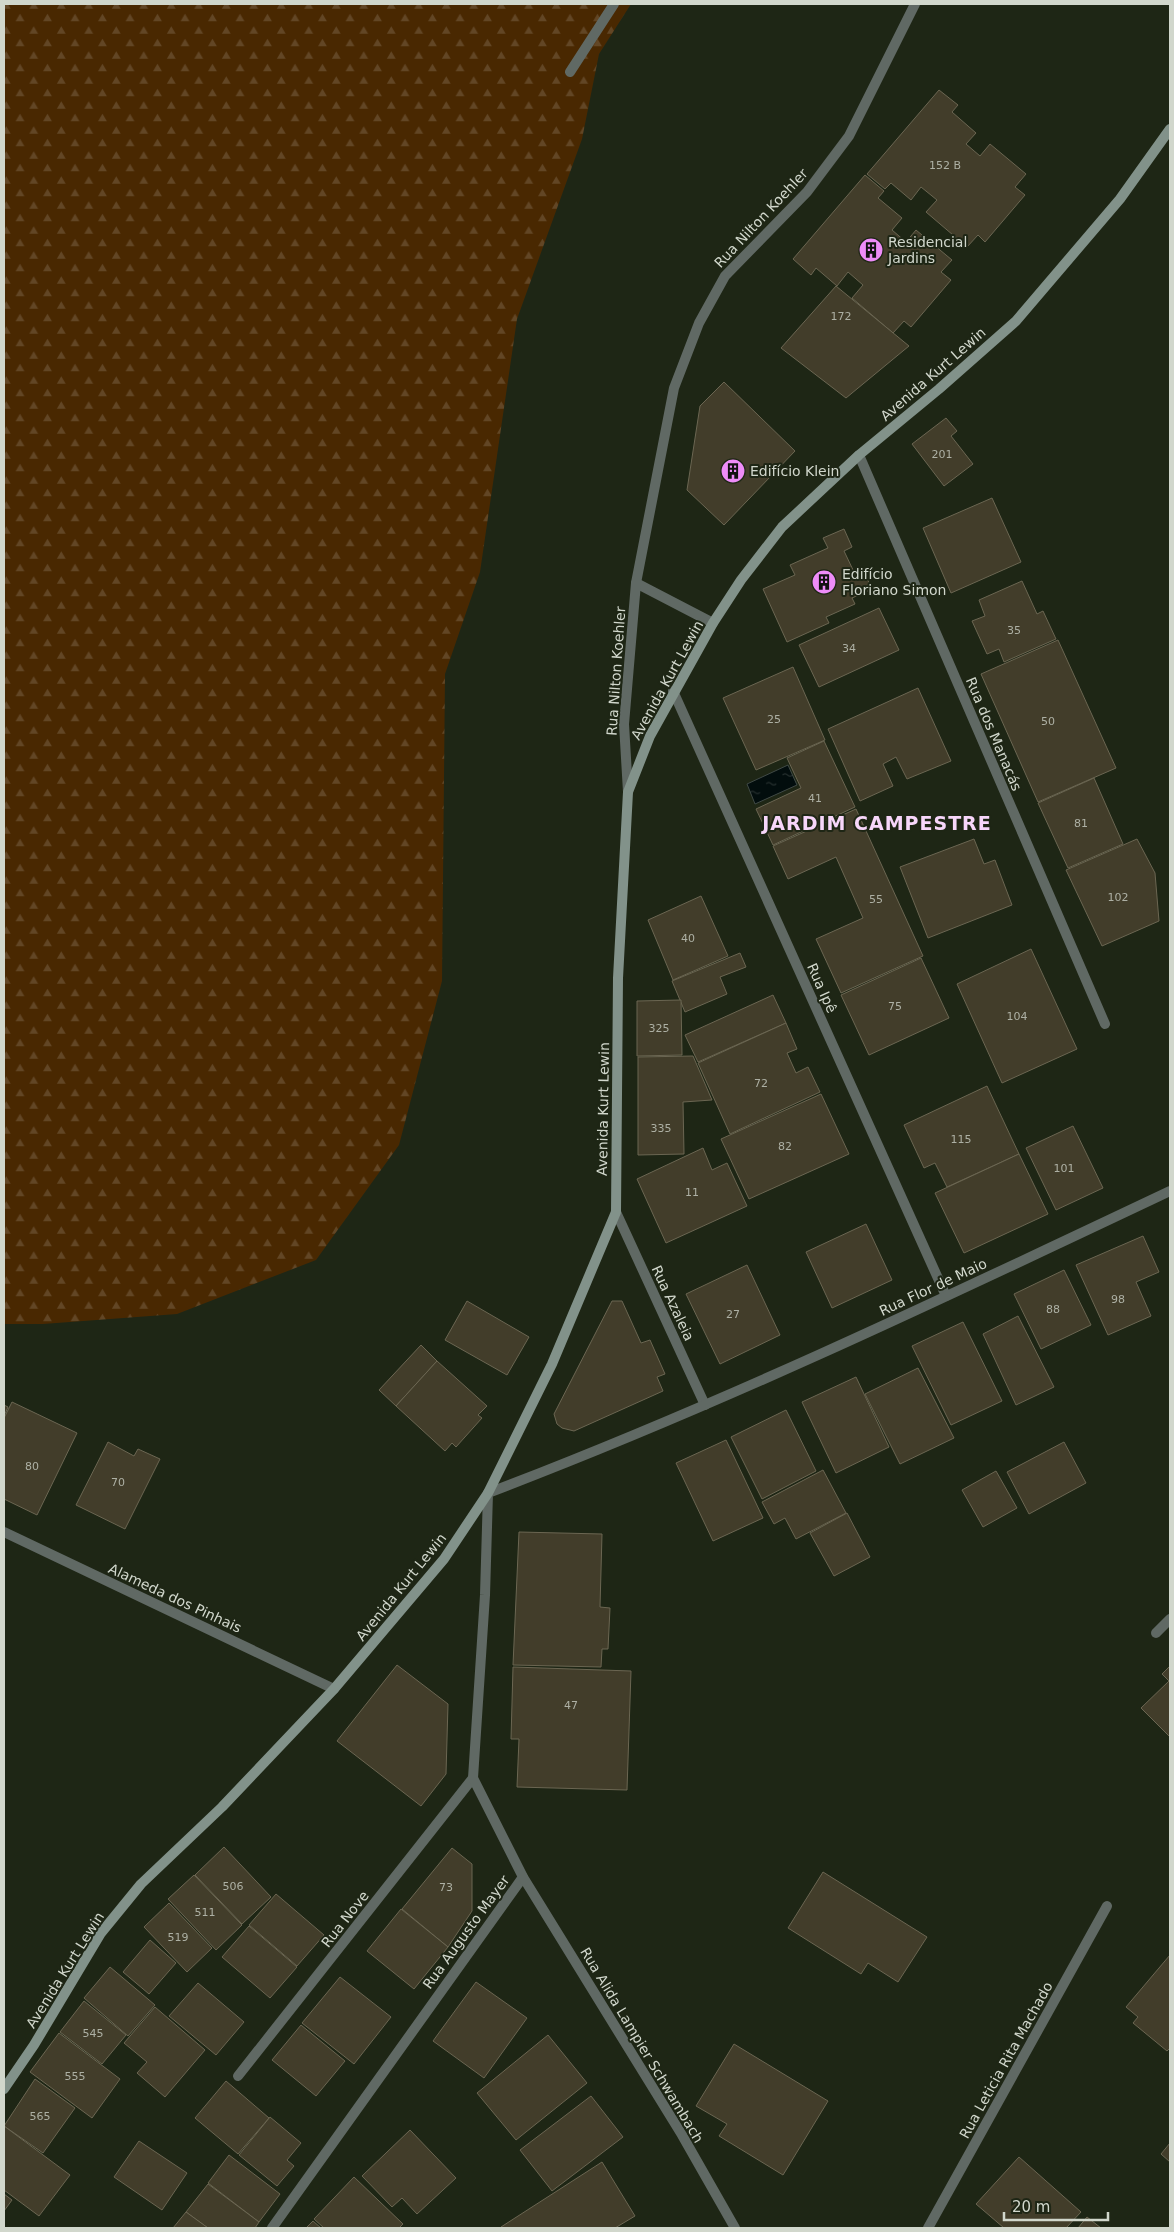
<svg xmlns="http://www.w3.org/2000/svg" width="1174" height="2232" font-family="'DejaVu Sans',sans-serif">
<style>
.forest{fill:url(#forest-firs)}
.water{fill:url(#water-ripples);stroke:#404a46}
.building{fill:#423d2a;stroke:#6b6652}
.lines{fill:none;stroke-linecap:round;stroke-linejoin:round}
.street{stroke:#606964;stroke-width:10}
.secondary{stroke:#82928a;stroke-width:10}
.labels{text-anchor:middle;stroke-width:4;stroke-linejoin:round;paint-order:stroke}
.number-label{font-size:11px;fill:#adb0a4}
.street-label{font-size:14px;fill:#d1d7cc;stroke:#1e2615}
.poi-label{font-size:14px;fill:#d1d7cc;stroke:#1e2615;text-anchor:start}
.district-label{font-size:19px;font-weight:bold;letter-spacing:1px;fill:#f7d6fa;stroke:#1e2615}
</style>
<defs>
<pattern id="forest-firs" width="22" height="20" patternUnits="userSpaceOnUse" patternTransform="scale(1.25)"><rect width="22" height="20" fill="#492801"/><path d="M5 1l3.5 6h-7zM16 11l3.5 6h-7z" fill="#624625"/></pattern>
<pattern id="water-ripples" width="26" height="14" patternUnits="userSpaceOnUse" patternTransform="scale(1.25)"><rect width="26" height="14" fill="#020d0d"/><path d="M2 4q2-2 4 0t4 0M15 11q2-2 4 0t4 0" fill="none" stroke="#26302f"/></pattern>
</defs>
<rect width="100%" height="100%" fill="#1e2615"/>
<polygon class="forest" points="4,4 631,4 599,54 582,139 517,319 480,572 445,674 442,981 399,1145 316,1260 177,1314 43,1324 4,1324"/>
<polygon class="water" points="788,765 797,785 755,804 747,784"/>
<g class="building">
<polygon points="939,90 958,105 952,112 976,133 966,144 980,156 990,144 1026,174 1015,187 1025,195 985,242 978,235 967,247 926,212 937,200 921,187 911,200 891,183 885,189 867,174"/>
<polygon points="865,175 884,191 878,198 902,218 892,230 906,242 916,230 952,260 941,272 951,280 911,327 904,321 893,333 852,298 863,285 848,272 837,286 816,268 811,275 793,259"/>
<polygon points="836,286 909,346 846,398 781,348"/>
<polygon points="724,382 795,451 724,525 687,490 700,406"/>
<polygon points="946,418 957,431 951,436 973,464 944,486 912,444"/>
<polygon points="992,498 1021,562 951,593 923,528"/>
<polygon points="844,529 852,547 844,551 854,572 862,568 872,589 852,598 855,604 826,617 829,623 787,642 763,589 795,575 790,565 828,548 823,538"/>
<polygon points="1022,581 1037,614 1043,611 1056,639 1004,662 999,649 987,654 972,621 985,616 979,600"/>
<polygon points="879,608 899,650 819,687 799,645"/>
<polygon points="1058,640 1116,768 1038,802 981,674"/>
<polygon points="793,667 825,740 756,770 723,698"/>
<polygon points="918,688 951,761 907,779 896,757 883,764 893,786 860,801 828,729"/>
<polygon points="824,741 855,807 773,845 756,809 801,788 787,758"/>
<polygon points="1094,778 1123,844 1068,868 1038,803"/>
<polygon points="856,809 923,956 841,993 816,939 863,918 836,857 788,879 773,846"/>
<polygon points="974,839 984,864 995,860 1012,905 928,938 900,867"/>
<polygon points="1137,839 1155,873 1159,921 1102,946 1066,870"/>
<polygon points="701,896 728,956 673,980 648,920"/>
<polygon points="1031,949 1077,1049 1002,1083 957,984"/>
<polygon points="740,953 746,967 720,977 727,994 685,1012 672,981"/>
<polygon points="921,958 949,1018 869,1055 841,995"/>
<polygon points="773,995 786,1023 698,1062 685,1035"/>
<polygon points="681,1000 682,1055 637,1056 637,1001"/>
<polygon points="786,1023 797,1049 787,1053 796,1073 808,1067 820,1092 730,1134 698,1063"/>
<polygon points="693,1056 712,1100 683,1102 684,1154 638,1155 638,1057"/>
<polygon points="987,1086 1019,1154 947,1187 935,1163 924,1168 904,1125"/>
<polygon points="821,1094 849,1154 749,1199 721,1139"/>
<polygon points="1073,1126 1103,1188 1056,1210 1026,1148"/>
<polygon points="703,1148 712,1170 727,1163 747,1206 666,1243 637,1179"/>
<polygon points="1019,1154 1048,1214 964,1253 935,1193"/>
<polygon points="866,1224 892,1280 832,1308 806,1252"/>
<polygon points="1143,1236 1159,1272 1136,1282 1151,1316 1108,1335 1076,1265"/>
<polygon points="747,1265 780,1335 720,1364 686,1294"/>
<polygon points="1064,1270 1091,1325 1041,1349 1014,1294"/>
<polygon points="467,1301 529,1337 507,1375 445,1340"/>
<polygon points="612,1301 622,1301 641,1343 650,1340 665,1374 657,1377 663,1391 574,1431 562,1428 557,1424 554,1414"/>
<polygon points="1018,1316 1054,1387 1016,1405 983,1334"/>
<polygon points="963,1322 1002,1401 951,1425 912,1346"/>
<polygon points="421,1345 437,1361 396,1406 379,1390"/>
<polygon points="437,1361 487,1406 478,1415 482,1418 456,1447 452,1443 445,1451 396,1406"/>
<polygon points="918,1368 954,1438 900,1464 865,1394"/>
<polygon points="856,1377 889,1447 836,1473 802,1402"/>
<polygon points="12,1402 77,1433 37,1515 4,1499 4,1418"/>
<polygon points="4,1405 8,1407 4,1416"/>
<polygon points="786,1410 816,1471 762,1499 731,1437"/>
<polygon points="726,1440 763,1518 713,1541 676,1463"/>
<polygon points="108,1442 134,1456 138,1449 160,1459 125,1529 76,1505"/>
<polygon points="1064,1442 1086,1483 1029,1514 1007,1472"/>
<polygon points="823,1470 846,1513 796,1539 785,1518 774,1524 762,1502"/>
<polygon points="996,1471 1017,1508 983,1527 962,1490"/>
<polygon points="847,1513 870,1557 834,1576 810,1533"/>
<polygon points="519,1532 602,1534 600,1607 610,1608 608,1649 602,1649 601,1667 513,1665"/>
<polygon points="397,1665 448,1704 446,1774 421,1806 337,1741"/>
<polygon points="1170,1666 1170,1737 1141,1708 1169,1681 1162,1674"/>
<polygon points="513,1667 631,1671 627,1790 517,1787 519,1739 511,1739"/>
<polygon points="224,1847 271,1897 242,1924 195,1875"/>
<polygon points="452,1848 472,1864 472,1911 448,1947 402,1909"/>
<polygon points="823,1872 927,1937 898,1982 868,1963 861,1974 788,1928"/>
<polygon points="194,1875 242,1925 216,1950 168,1899"/>
<polygon points="276,1894 324,1935 297,1966 249,1925"/>
<polygon points="169,1903 212,1948 187,1972 144,1927"/>
<polygon points="401,1909 448,1947 414,1989 367,1951"/>
<polygon points="249,1926 297,1967 270,1998 222,1957"/>
<polygon points="150,1940 176,1963 149,1994 123,1972"/>
<polygon points="1170,1955 1170,2048 1167,2051 1133,2023 1138,2017 1126,2007"/>
<polygon points="110,1967 155,2005 128,2036 84,1998"/>
<polygon points="340,1977 391,2017 354,2064 302,2023"/>
<polygon points="476,1982 527,2018 484,2078 433,2041"/>
<polygon points="198,1983 244,2022 216,2055 169,2016"/>
<polygon points="84,2001 126,2035 102,2064 60,2032"/>
<polygon points="155,2007 205,2050 165,2097 137,2073 147,2062 124,2043"/>
<polygon points="301,2025 345,2061 316,2096 272,2060"/>
<polygon points="59,2033 120,2079 92,2118 30,2072"/>
<polygon points="548,2035 587,2083 516,2140 477,2093"/>
<polygon points="734,2044 828,2101 783,2175 719,2136 727,2124 696,2106"/>
<polygon points="35,2079 75,2108 43,2153 4,2126"/>
<polygon points="226,2081 269,2118 238,2154 195,2118"/>
<polygon points="591,2096 623,2137 552,2191 520,2150"/>
<polygon points="270,2117 301,2143 287,2160 294,2166 277,2186 239,2155"/>
<polygon points="4,2126 70,2175 39,2216 4,2190"/>
<polygon points="410,2130 456,2178 417,2214 402,2198 392,2207 362,2176"/>
<polygon points="139,2141 187,2173 162,2210 114,2177"/>
<polygon points="1170,2143 1170,2162 1161,2154"/>
<polygon points="229,2155 280,2194 259,2222 208,2183"/>
<polygon points="1019,2157 1081,2212 1066,2228 1004,2228 976,2204"/>
<polygon points="602,2162 635,2216 615,2228 502,2228 501,2227"/>
<polygon points="354,2177 403,2224 399,2228 324,2228 314,2219"/>
<polygon points="208,2184 259,2222 255,2228 208,2228 186,2212"/>
<polygon points="4,2194 12,2200 4,2211"/>
<polygon points="186,2212 208,2228 173,2228"/>
<polygon points="1087,2217 1101,2228 1078,2228"/>
<polygon points="313,2221 321,2228 306,2228"/>
</g>
<g class="lines">
<g class="street">
<polyline points="570,72 614,4"/>
<polyline points="859,455 1105,1024"/>
<polyline points="636,583 713,623"/>
<polyline points="673,691 946,1296"/>
<polyline points="628,792 624,724 636,583 674,388 699,323 725,276 807,192 849,136 915,4"/>
<polyline points="616,1212 705,1405"/>
<polyline points="4,1532 334,1689"/>
<polyline points="1156,1633 1170,1619"/>
<polyline points="238,2076 473,1778"/>
<polyline points="272,2228 523,1877"/>
<path d="M735,2228L682,2135L523,1877L473,1778L485,1595L488,1493C720,1405 946,1297 1170,1191"/>
<polyline points="928,2228 1107,1906"/>
</g>
<polyline class="secondary" points="4,2089 34,2045 101,1933 141,1884 222,1807 334,1689 444,1559 488,1493 552,1364 616,1212 618,978 628,792 650,736 713,623 741,580 782,527 859,455 939,389 1016,321 1120,199 1170,129"/>
</g>
<defs>
<symbol id="building-disc" viewBox="-11 -11 22 22"><circle r="9.5" fill="#ee8cf8" stroke="#1e2615"/><path d="M-4-6H4V6H1V3H-1V6H-4ZM-2.5-4.3h1.7v1.8h-1.7ZM.8-4.3h1.7v1.8H.8ZM-2.5-1h1.7V.8h-1.7ZM.8-1h1.7V.8H.8Z" fill="#111"/></symbol>
</defs>
<g fill-rule="evenodd">
<use href="#building-disc" x="857" y="236" width="28" height="28"/>
<use href="#building-disc" x="719" y="457" width="28" height="28"/>
<use href="#building-disc" x="810" y="568" width="28" height="28"/>
</g>
<g class="labels">
<g class="number-label">
<text x="945" y="169">152 B</text>
<text x="841" y="320">172</text>
<text x="942" y="458">201</text>
<text x="1014" y="634">35</text>
<text x="849" y="652">34</text>
<text x="774" y="723">25</text>
<text x="1048" y="725">50</text>
<text x="815" y="802">41</text>
<text x="1081" y="827">81</text>
<text x="1118" y="901">102</text>
<text x="876" y="903">55</text>
<text x="688" y="942">40</text>
<text x="895" y="1010">75</text>
<text x="1017" y="1020">104</text>
<text x="659" y="1032">325</text>
<text x="761" y="1087">72</text>
<text x="661" y="1132">335</text>
<text x="961" y="1143">115</text>
<text x="785" y="1150">82</text>
<text x="1064" y="1172">101</text>
<text x="692" y="1196">11</text>
<text x="1118" y="1303">98</text>
<text x="1053" y="1313">88</text>
<text x="733" y="1318">27</text>
<text x="32" y="1470">80</text>
<text x="118" y="1486">70</text>
<text x="571" y="1709">47</text>
<text x="233" y="1890">506</text>
<text x="446" y="1891">73</text>
<text x="205" y="1916">511</text>
<text x="178" y="1941">519</text>
<text x="93" y="2037">545</text>
<text x="75" y="2080">555</text>
<text x="40" y="2120">565</text>
</g>
<g class="street-label">
<text transform="translate(761 218) rotate(-47)" y="5">Rua Nilton Koehler</text>
<text transform="translate(933 374) rotate(-41)" y="5">Avenida Kurt Lewin</text>
<text transform="translate(616 671) rotate(-86)" y="5">Rua Nilton Koehler</text>
<text transform="translate(667 680) rotate(-61)" y="5">Avenida Kurt Lewin</text>
<text transform="translate(994 734) rotate(67)" y="5">Rua dos Manacás</text>
<text transform="translate(822 988) rotate(66)" y="5">Rua Ipê</text>
<text transform="translate(603 1109) rotate(-89)" y="5">Avenida Kurt Lewin</text>
<text transform="translate(933 1287) rotate(-25)" y="5">Rua Flor de Maio</text>
<text transform="translate(673 1303) rotate(65)" y="5">Rua Azaleia</text>
<text transform="translate(401 1587) rotate(-51)" y="5">Avenida Kurt Lewin</text>
<text transform="translate(175 1598) rotate(25)" y="5">Alameda dos Pinhais</text>
<text transform="translate(345 1919) rotate(-52)" y="5">Rua Nove</text>
<text transform="translate(466 1932) rotate(-54)" y="5">Rua Augusto Mayer</text>
<text transform="translate(65 1970) rotate(-58)" y="5">Avenida Kurt Lewin</text>
<text transform="translate(642 2045) rotate(59)" y="5">Rua Alida Lampier Schwambach</text>
<text transform="translate(1006 2060) rotate(-61)" y="5">Rua Leticia Rita Machado</text>
</g>
<g class="poi-label">
<text x="888" y="247">Residencial<tspan x="888" dy="16">Jardins</tspan></text>
<text x="750" y="476">Edifício Klein</text>
<text x="842" y="579">Edifício<tspan x="842" dy="16">Floriano Simon</tspan></text>
</g>
<g class="district-label">
<text x="877" y="830">JARDIM CAMPESTRE</text>
</g>
</g>
<rect width="1174" height="2232" fill="none" stroke="#d1d7cc" stroke-width="10"/>
<path d="M1004 2212v8h104v-8" fill="none" stroke="#d1d7cc" stroke-width="2.5"/>
<text x="1012" y="2212" font-size="15" fill="#d1d7cc" stroke="#1e2615" stroke-width="4" paint-order="stroke">20 m</text>
</svg>
